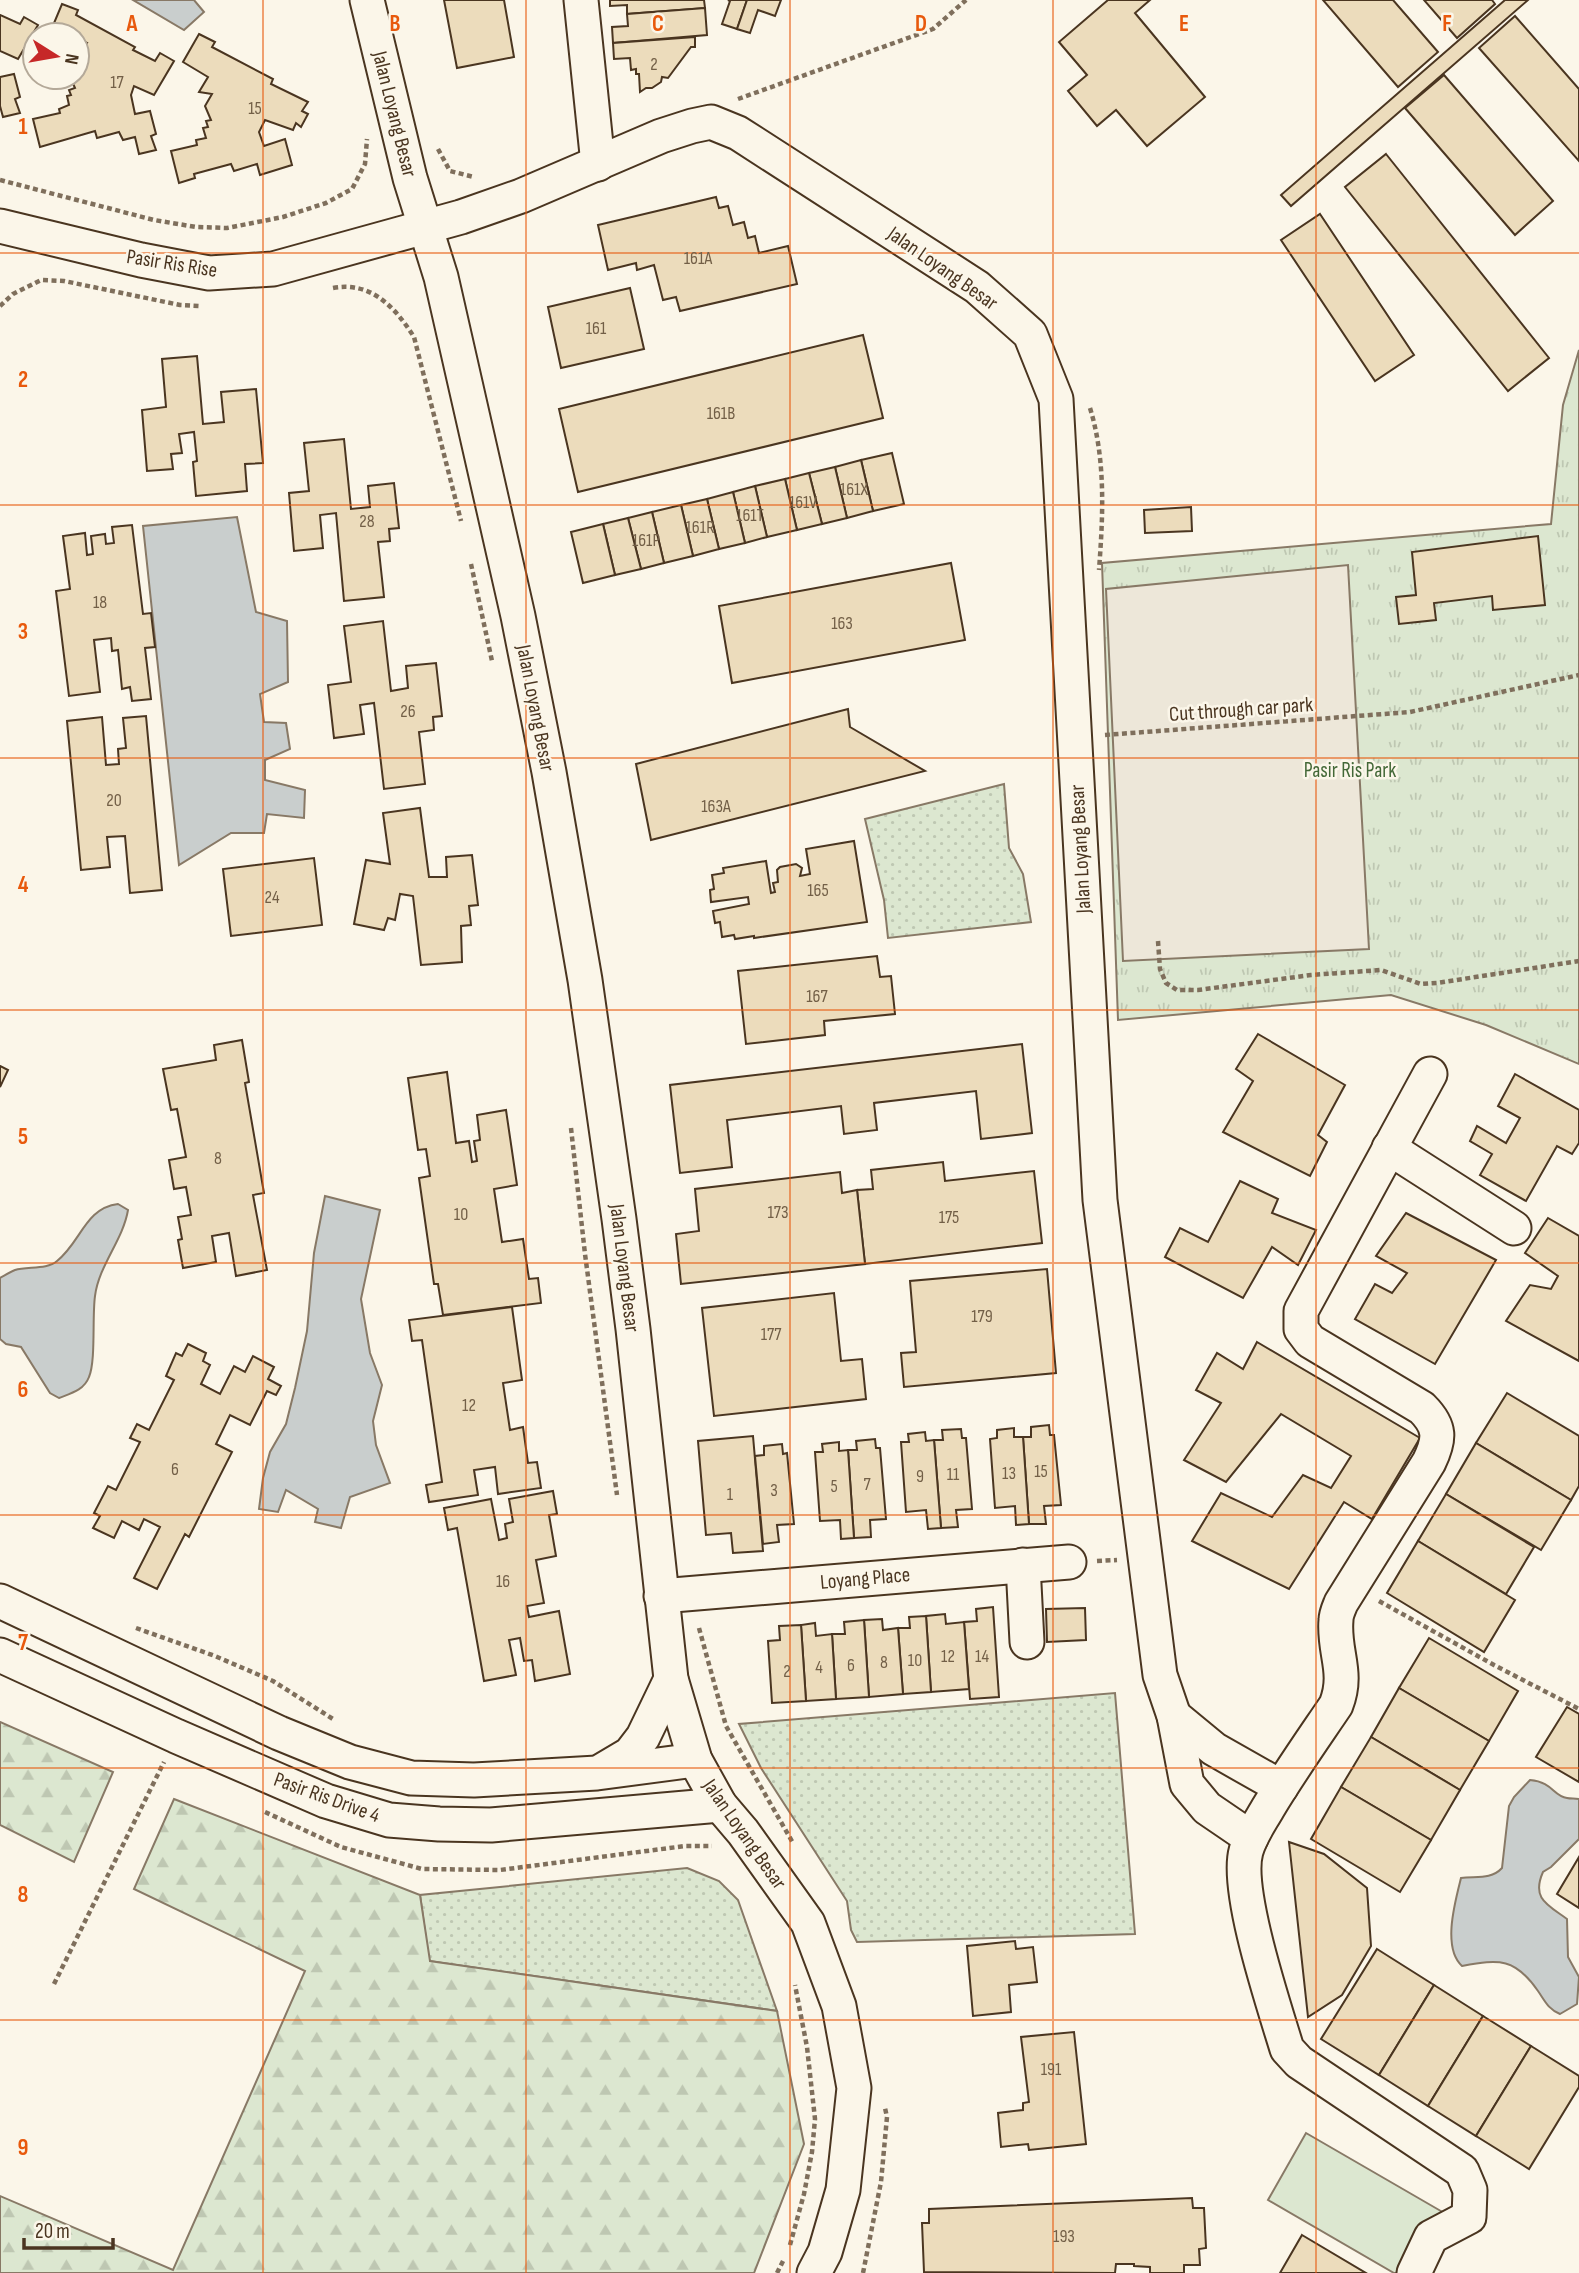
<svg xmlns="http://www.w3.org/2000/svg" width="1579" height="2273" font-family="'Sofia Sans Condensed',sans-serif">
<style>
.grass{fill:url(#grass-dots);stroke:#887966;stroke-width:2}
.forest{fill:url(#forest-firs);stroke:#887966;stroke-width:2}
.park{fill:url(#park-tufts);stroke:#887966;stroke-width:2}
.pitch{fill:#dce7d0;stroke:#887966;stroke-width:2}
.parking{fill:#ede7d9;stroke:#887966;stroke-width:2}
.water{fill:#c9cecd;stroke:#887966;stroke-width:2}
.building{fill:#ecdcbc;stroke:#4a3520;stroke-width:2}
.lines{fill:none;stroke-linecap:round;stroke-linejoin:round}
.minor-casing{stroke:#4a3520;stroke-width:37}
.path{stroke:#7f6f5c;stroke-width:4.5;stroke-dasharray:5 3.5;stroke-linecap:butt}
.minor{stroke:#fbf6e9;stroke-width:33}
.grid{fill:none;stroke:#e8590c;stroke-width:2;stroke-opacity:0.55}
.labels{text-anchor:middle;stroke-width:5;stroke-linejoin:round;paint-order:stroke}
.number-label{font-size:18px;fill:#725f47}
.street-label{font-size:21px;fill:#4a3520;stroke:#fbf6e9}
.park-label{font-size:21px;fill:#436837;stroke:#fbf6e9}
.grid-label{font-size:23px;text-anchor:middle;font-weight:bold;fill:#e8590c;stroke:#fbf6e9;stroke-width:5;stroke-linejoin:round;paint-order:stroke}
</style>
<defs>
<pattern id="grass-dots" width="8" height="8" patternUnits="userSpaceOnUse" patternTransform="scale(1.75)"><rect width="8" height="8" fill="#dce7d0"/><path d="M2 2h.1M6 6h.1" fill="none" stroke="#bec7b2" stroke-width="1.8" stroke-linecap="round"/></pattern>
<pattern id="forest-firs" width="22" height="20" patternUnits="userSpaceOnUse" patternTransform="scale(1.75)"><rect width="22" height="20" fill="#dce7d0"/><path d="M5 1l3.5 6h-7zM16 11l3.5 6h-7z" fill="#bec7b2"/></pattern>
<pattern id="park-tufts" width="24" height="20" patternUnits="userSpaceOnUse" patternTransform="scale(1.75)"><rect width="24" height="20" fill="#dce7d0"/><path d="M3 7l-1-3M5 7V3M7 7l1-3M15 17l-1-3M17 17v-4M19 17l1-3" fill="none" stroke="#bec7b2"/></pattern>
</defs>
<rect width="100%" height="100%" fill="#fbf6e9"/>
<g class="grass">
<polygon points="1004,784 1009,848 1023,874 1031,922 888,938 884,900 865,819"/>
<polygon points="1115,1693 1135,1934 857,1942 851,1930 847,1901 761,1768 739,1724"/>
<polygon points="687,1868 719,1881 738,1900 777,2011 429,1961 420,1895"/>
</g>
<g class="forest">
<polygon points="0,1722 113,1772 74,1862 0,1825"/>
<polygon points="174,1799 420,1895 430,1961 777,2011 804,2144 754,2273 0,2273 0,2196 173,2270 305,1971 134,1889"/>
</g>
<polygon class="park" points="1579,350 1579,1064 1486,1025 1391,995 1118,1020 1102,563 1551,524 1563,405"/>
<polygon class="pitch" points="1306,2133 1446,2214 1413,2273 1394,2273 1268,2200"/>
<polygon class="parking" points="1348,565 1369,949 1123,961 1106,589"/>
<g class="water">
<polygon points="133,0 194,0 204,12 184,30"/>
<polygon points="237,517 256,612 287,621 288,682 260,694 264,722 286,723 290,749 265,760 265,780 305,790 304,818 267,814 264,833 231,833 179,865 143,526"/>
<polygon points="325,1196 380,1210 361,1299 370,1353 382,1385 373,1421 376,1445 390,1483 350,1497 341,1528 315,1522 318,1509 286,1490 278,1512 259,1509 263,1478 270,1452 286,1424 295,1388 307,1331 314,1253"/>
<path d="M118,1204L128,1210C123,1240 99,1265 95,1296C92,1317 96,1360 89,1377C84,1390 72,1393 59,1398L50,1393L21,1347L6,1344L0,1339V1278C5,1275 10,1272 15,1270C27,1266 47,1270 57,1261C81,1242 85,1208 118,1204Z"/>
<path d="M1530,1780C1553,1782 1553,1796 1567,1798C1571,1799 1575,1798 1579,1799V1839L1551,1867L1543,1872C1531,1899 1548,1905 1567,1919L1568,1957L1579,1977L1577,2004L1560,2014C1548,2009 1545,2001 1538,1991C1515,1958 1500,1959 1462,1966C1442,1948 1455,1902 1461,1878C1476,1876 1491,1880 1502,1868L1509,1806L1514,1797Z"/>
</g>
<g class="building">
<polygon points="444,0 504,0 514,57 457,68"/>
<polygon points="610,0 704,0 705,8 627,14 627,5 610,6"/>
<polygon points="728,0 747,0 737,29 722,24 730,1"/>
<polygon points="747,0 781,0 775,16 758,10 750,33 737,29"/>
<polygon points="1108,0 1150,0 1135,13 1205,97 1147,146 1116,110 1097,126 1068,91 1087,75 1059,42"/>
<polygon points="1323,0 1393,0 1438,52 1398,87"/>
<polygon points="1424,0 1492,0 1495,4 1457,38"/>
<polygon points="1505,0 1528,0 1291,206 1281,195"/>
<polygon points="62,4 78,10 76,15 135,47 133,50 155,61 160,53 174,61 154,95 134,86 131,95 135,114 150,111 156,134 151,136 156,150 139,154 135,137 123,140 119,132 97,138 95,131 40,147 33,119 60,113 59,109 69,105 67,96 71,95 69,90 75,88 70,77 77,77 77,58 87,43 77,38 77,35 65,33 63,35 49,35"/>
<polygon points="705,8 707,35 613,43 612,27 628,26 627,14"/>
<polygon points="0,15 20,24 24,17 38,25 18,59 0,51"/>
<polygon points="1515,16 1579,89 1579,161 1479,48"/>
<polygon points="199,34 215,42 212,47 273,79 271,84 308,102 302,111 308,114 301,127 296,123 293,130 265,120 259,132 264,146 285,139 292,165 260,175 257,164 234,171 231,164 194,174 195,178 179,183 171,151 197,145 196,140 206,138 203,128 208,127 206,121 211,120 205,106 212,94 199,92 208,77 183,62"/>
<polygon points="695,37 695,47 691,47 668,78 662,77 661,82 652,88 646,88 640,92 639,74 636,74 636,69 631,70 630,58 614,59 613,43"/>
<polygon points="14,74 20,97 15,99 20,113 3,117 0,106 0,77"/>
<polygon points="1444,75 1553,201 1515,235 1405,108"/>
<polygon points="1386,154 1549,358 1508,391 1345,187"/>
<polygon points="716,197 719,208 728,206 733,225 744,222 748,238 755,236 759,253 788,246 797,284 680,311 676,297 663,300 654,265 637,270 636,263 608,270 598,225"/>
<polygon points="1320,214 1414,355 1375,381 1281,240"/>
<polygon points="630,288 644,349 561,368 548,307"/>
<polygon points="863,335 883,418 578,492 559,409"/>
<polygon points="197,356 203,424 224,422 221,392 256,389 263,463 245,464 247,491 196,496 193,462 197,461 194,432 179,434 182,453 171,454 173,469 147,471 142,410 166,407 162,359"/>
<polygon points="344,439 351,509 370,507 368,486 394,483 399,528 389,529 390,541 378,542 384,597 344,601 336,513 320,515 323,548 294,551 289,493 309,491 304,443"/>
<polygon points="892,453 904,504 873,511 861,460"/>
<polygon points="861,460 873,511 847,518 835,467"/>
<polygon points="835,467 847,518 822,524 809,473"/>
<polygon points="809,473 822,524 797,530 785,479"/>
<polygon points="785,479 797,530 767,537 755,486"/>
<polygon points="755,486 767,537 745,543 733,492"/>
<polygon points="733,492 745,543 719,549 707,499"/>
<polygon points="707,499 719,549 693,556 681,505"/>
<polygon points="681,505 693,556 664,563 652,512"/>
<polygon points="1191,507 1192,531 1145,533 1144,510"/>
<polygon points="652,512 664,563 641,569 628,518"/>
<polygon points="628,518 641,569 615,575 603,524"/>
<polygon points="603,524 615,575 583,583 571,532"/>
<polygon points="132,525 143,614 151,613 155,647 145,648 151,699 132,701 130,687 122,689 118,650 112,651 111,638 94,640 100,692 69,696 56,591 70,589 63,536 85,533 87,555 93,554 91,536 105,534 106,544 114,543 112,527"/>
<polygon points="1538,536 1545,605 1493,610 1492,596 1434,603 1436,620 1399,624 1396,597 1416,595 1412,552"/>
<polygon points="951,563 965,640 732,683 719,606"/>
<polygon points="383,621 391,691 408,688 406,666 436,663 442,716 433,717 434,730 419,732 425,784 384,789 374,703 360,705 364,734 334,738 328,685 351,682 344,626"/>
<polygon points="848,709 850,727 925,771 651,840 636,764"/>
<polygon points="146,716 162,890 130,893 125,836 107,837 110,867 81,870 67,721 102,717 106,765 119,764 118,749 126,748 123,718"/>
<polygon points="420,808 429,877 447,877 446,857 472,855 478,905 469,906 471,925 461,926 462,962 421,965 413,896 400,894 395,920 388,918 384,930 354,924 366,860 390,864 383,813"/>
<polygon points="854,841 867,922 754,938 754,936 735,939 734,935 722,937 720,922 715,923 713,911 749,904 748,897 711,902 710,890 714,889 712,875 724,873 723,868 766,861 771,893 775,892 773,883 778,882 777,870 780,867 796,864 802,868 800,876 810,874 806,849"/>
<polygon points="314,858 322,925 231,936 223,869"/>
<polygon points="877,956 880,977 891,976 895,1014 824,1021 825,1035 746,1044 738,971"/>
<polygon points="1258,1034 1345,1085 1318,1135 1327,1142 1310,1176 1223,1132 1253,1081 1236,1069"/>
<polygon points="242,1040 249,1082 245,1083 264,1193 253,1195 267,1270 236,1276 229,1233 212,1236 216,1262 183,1268 178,1240 182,1239 178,1217 191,1215 186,1187 174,1189 169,1160 186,1157 177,1109 171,1110 163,1069 216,1060 214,1045"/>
<polygon points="1022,1044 1032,1133 981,1139 976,1091 874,1103 877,1130 844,1134 841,1106 727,1120 732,1167 680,1173 670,1085"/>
<polygon points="0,1066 8,1070 0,1087"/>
<polygon points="447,1072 456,1143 469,1141 472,1162 477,1161 474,1141 480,1140 477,1115 506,1110 517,1185 494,1189 502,1242 523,1239 529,1279 538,1278 541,1303 443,1315 438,1284 434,1284 419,1178 430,1176 426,1149 418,1150 408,1078"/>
<polygon points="1515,1074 1579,1110 1579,1143 1572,1154 1557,1146 1526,1201 1480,1175 1492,1154 1470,1141 1477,1126 1506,1143 1520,1118 1498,1106"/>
<polygon points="943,1162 945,1181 1034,1171 1042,1243 865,1264 857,1190 873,1189 871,1170"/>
<polygon points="840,1172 842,1193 857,1190 865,1264 681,1284 676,1234 699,1231 695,1189"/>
<polygon points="1240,1181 1278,1199 1272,1213 1316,1230 1298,1265 1272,1247 1243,1298 1165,1257 1180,1228 1208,1242"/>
<polygon points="1406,1213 1496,1260 1435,1364 1355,1319 1375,1284 1392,1293 1407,1273 1376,1256"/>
<polygon points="1548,1218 1579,1236 1579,1361 1506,1321 1530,1285 1551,1289 1558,1276 1525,1253"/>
<polygon points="1047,1269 1056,1373 904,1387 901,1353 916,1352 910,1281"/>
<polygon points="834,1293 841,1361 862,1359 866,1399 714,1416 702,1308"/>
<polygon points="512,1307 522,1380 503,1383 510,1430 523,1427 528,1463 537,1462 541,1488 498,1494 495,1467 474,1470 478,1495 429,1502 426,1485 442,1482 422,1340 412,1341 409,1320"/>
<polygon points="1257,1342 1420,1438 1372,1519 1344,1502 1289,1589 1192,1541 1221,1493 1272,1517 1303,1475 1331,1488 1351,1456 1281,1414 1226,1482 1184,1460 1221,1403 1196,1390 1217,1353 1243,1369"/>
<polygon points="188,1344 206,1353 203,1361 210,1365 201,1384 220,1394 234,1366 245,1372 253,1356 274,1367 268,1379 281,1386 276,1395 267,1391 250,1425 230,1415 216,1444 232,1452 189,1537 185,1534 157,1589 134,1578 160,1527 144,1519 139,1530 122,1521 114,1538 93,1528 100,1516 94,1513 108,1486 116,1490 140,1442 130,1438 137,1424 149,1430 174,1380 166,1376 176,1353 182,1356"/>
<polygon points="1507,1393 1579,1436 1579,1486 1571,1500 1476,1443"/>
<polygon points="1049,1425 1050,1435 1054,1435 1061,1505 1044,1506 1046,1524 1029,1524 1023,1437 1031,1437 1031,1427"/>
<polygon points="1014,1428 1014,1437 1023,1437 1029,1524 1016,1525 1015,1506 995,1508 990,1439 997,1438 997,1430"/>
<polygon points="961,1429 962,1438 966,1438 972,1509 956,1510 958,1527 941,1528 934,1440 943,1440 942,1430"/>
<polygon points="925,1432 926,1441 934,1440 941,1528 928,1529 926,1510 906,1512 901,1442 909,1442 908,1434"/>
<polygon points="753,1436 763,1551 733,1553 731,1533 706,1535 698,1441"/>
<polygon points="875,1439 876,1448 880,1448 886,1519 870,1520 871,1537 854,1538 848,1450 857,1450 856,1441"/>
<polygon points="839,1442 839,1451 848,1450 854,1538 841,1539 840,1520 820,1521 815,1452 823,1452 822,1444"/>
<polygon points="1476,1443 1571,1500 1541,1550 1446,1494"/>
<polygon points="782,1444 783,1454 787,1453 794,1524 777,1525 779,1542 763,1544 755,1456 764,1455 764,1446"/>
<polygon points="553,1491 557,1514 549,1515 556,1556 536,1560 544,1603 527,1606 529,1617 559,1611 570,1674 535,1681 532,1660 524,1661 520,1638 509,1640 516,1675 484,1681 457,1528 448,1530 444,1508 491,1499 499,1540 507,1538 505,1524 513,1522 509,1499"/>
<polygon points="1446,1494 1534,1547 1506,1594 1418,1541"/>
<polygon points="1418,1541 1515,1600 1484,1652 1387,1593"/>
<polygon points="993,1607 999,1697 970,1699 964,1622 977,1621 976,1609"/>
<polygon points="1085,1608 1086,1640 1047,1642 1046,1609"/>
<polygon points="945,1614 946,1624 964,1622 969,1689 931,1692 926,1616"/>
<polygon points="926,1616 931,1692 903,1694 898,1628 910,1628 909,1617"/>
<polygon points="882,1619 883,1630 898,1628 903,1694 869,1697 864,1620"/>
<polygon points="864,1620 869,1697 836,1699 832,1634 845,1634 844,1622"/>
<polygon points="815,1623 816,1636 832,1634 836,1699 806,1701 801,1625"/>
<polygon points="801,1625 806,1701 772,1703 768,1641 780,1640 779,1626"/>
<polygon points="1429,1638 1518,1691 1489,1741 1399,1688"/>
<polygon points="1399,1688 1489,1741 1460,1790 1371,1737"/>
<polygon points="1567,1707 1579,1714 1579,1782 1536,1757"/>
<polygon points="1371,1737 1460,1790 1431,1840 1341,1787"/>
<polygon points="1341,1787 1431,1840 1400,1892 1311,1839"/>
<polygon points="1289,1842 1324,1854 1367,1888 1371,1946 1342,1995 1308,2017"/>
<polygon points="1579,1857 1579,1908 1557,1894"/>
<polygon points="1015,1941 1016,1949 1033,1947 1037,1982 1009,1985 1011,2012 973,2016 967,1946"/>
<polygon points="1377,1949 1434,1985 1379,2075 1321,2039"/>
<polygon points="1434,1985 1483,2016 1428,2106 1379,2075"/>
<polygon points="1483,2016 1531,2046 1476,2136 1428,2106"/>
<polygon points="1074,2032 1086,2144 1029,2150 1028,2144 1001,2147 998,2113 1023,2110 1023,2103 1029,2102 1021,2037"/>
<polygon points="1531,2046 1579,2076 1579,2087 1529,2169 1476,2136"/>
<polygon points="1192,2198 1193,2208 1204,2208 1206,2248 1199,2249 1200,2265 1184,2265 1184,2273 1150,2273 1150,2267 1134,2266 1134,2264 1116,2264 1115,2273 924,2272 922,2223 929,2223 929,2209"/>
<polygon points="1302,2235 1366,2273 1280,2273"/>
</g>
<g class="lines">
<defs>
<g id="minor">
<polyline points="367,0 410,178 441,277 518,616 549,772 585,980 619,1219 633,1329 671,1679 695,1760 720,1805 743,1832 808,1923 839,2006 854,2088 843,2190 825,2252 814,2273"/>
<polyline points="581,0 598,164"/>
<polyline points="0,226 141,260 209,273 273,269 461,217 521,196 661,136 692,126 711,122 738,133 977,287 1030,334 1056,399 1100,1200 1160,1675 1174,1716 1187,1784 1207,1808 1251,1838"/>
<polyline points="1389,1148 1514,1228"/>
<polyline points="1023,1565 1027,1642"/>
<polyline points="661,1596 1069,1562"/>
<polyline points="0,1601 279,1733 350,1762 411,1778 474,1780 597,1773 695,1760"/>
<polyline points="0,1655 176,1736 326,1801 389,1820 439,1824 491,1825 720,1805"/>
<polyline points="1174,1716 1214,1749 1281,1787"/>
<polyline points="603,1770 630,1754 643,1737 671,1679"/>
<path d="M1414,2273L1431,2237L1469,2217L1470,2190L1462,2171L1299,2062L1287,2049C1274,2006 1235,1890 1246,1851C1250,1836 1260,1822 1268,1808C1289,1773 1313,1739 1336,1705C1349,1672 1333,1652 1336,1620C1336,1614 1339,1608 1341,1603L1429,1462C1440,1439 1441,1427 1422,1408L1310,1341L1301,1329V1311L1430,1074"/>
</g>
</defs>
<use href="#minor" class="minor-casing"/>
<g class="path">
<polyline points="738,99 933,29 966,0"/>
<polyline points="438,149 450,171 474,177"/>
<polyline points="0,180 154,220 196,227 227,228 283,217 326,203 352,189 365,164 367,139"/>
<path d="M333,288C371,281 395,307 414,337L461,521"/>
<polyline points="0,306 13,294 41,280 64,281 180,305 199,306"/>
<path d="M1090,408C1106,460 1103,516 1099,570"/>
<polyline points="471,564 492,661"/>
<polyline points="1105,735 1410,712 1579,675"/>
<polyline points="1158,941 1160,969 1166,983 1177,990 1198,990 1311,975 1381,970 1421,984 1437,983 1579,961"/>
<polyline points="571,1128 585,1254 617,1495"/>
<polyline points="1097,1561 1117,1560"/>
<polyline points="1379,1601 1494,1665 1579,1709"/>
<polyline points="136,1628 215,1656 273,1681 333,1719"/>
<polyline points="699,1628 726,1726 793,1843"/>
<polyline points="265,1812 341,1847 422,1869 500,1870 685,1846 712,1846"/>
<polyline points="54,1984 164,1762"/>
<polyline points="790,2245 804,2194 812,2152 815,2119 807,2047 795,1985"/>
<polyline points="777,2273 784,2259"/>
<polyline points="863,2273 881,2182 887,2117 885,2108"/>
</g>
<use href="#minor" class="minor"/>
</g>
<path class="grid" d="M263,0V2273M526,0V2273M790,0V2273M1053,0V2273M1316,0V2273M0,253H1579M0,505H1579M0,758H1579M0,1010H1579M0,1263H1579M0,1515H1579M0,1768H1579M0,2020H1579"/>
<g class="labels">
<g class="number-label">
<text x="654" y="70">2</text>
<text x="117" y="88">17</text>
<text x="255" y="114">15</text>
<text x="698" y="264">161A</text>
<text x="596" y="334">161</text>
<text x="721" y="419">161B</text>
<text x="854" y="495">161X</text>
<text x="803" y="508">161V</text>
<text x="750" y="521">161T</text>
<text x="367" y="527">28</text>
<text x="700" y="533">161R</text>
<text x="646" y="546">161P</text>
<text x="100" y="608">18</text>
<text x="842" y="629">163</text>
<text x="408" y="717">26</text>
<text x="114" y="806">20</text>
<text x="716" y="812">163A</text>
<text x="818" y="896">165</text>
<text x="272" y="903">24</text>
<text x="817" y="1002">167</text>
<text x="218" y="1164">8</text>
<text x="778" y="1218">173</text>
<text x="461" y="1220">10</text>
<text x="949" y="1223">175</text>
<text x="982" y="1322">179</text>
<text x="771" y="1340">177</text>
<text x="469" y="1411">12</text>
<text x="175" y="1475">6</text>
<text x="1041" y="1477">15</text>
<text x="1009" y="1479">13</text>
<text x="953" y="1480">11</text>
<text x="920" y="1482">9</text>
<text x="867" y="1490">7</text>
<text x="834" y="1492">5</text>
<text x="774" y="1496">3</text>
<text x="730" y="1500">1</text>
<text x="503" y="1587">16</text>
<text x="948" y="1662">12</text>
<text x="982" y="1662">14</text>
<text x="915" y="1666">10</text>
<text x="884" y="1668">8</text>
<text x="851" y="1671">6</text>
<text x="819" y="1673">4</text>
<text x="787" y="1677">2</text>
<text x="1051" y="2075">191</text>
<text x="1064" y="2242">193</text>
</g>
<g class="street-label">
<text transform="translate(395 114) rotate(76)" y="7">Jalan Loyang Besar</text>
<text transform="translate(172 263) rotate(9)" y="7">Pasir Ris Rise</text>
<text transform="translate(943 268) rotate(35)" y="7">Jalan Loyang Besar</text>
<text transform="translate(536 708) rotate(79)" y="7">Jalan Loyang Besar</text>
<text transform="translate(1241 709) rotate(-4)" y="7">Cut through car park</text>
<text transform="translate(1080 849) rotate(-93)" y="7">Jalan Loyang Besar</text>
<text transform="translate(625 1268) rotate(83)" y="7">Jalan Loyang Besar</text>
<text transform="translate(865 1578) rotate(-5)" y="7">Loyang Place</text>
<text transform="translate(327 1797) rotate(20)" y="7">Pasir Ris Drive 4</text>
<text transform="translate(745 1834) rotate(55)" y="7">Jalan Loyang Besar</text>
</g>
<g class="park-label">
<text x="1350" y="777">Pasir Ris Park</text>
</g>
</g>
<g class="grid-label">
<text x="132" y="31">A</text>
<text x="395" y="31">B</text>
<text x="658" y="31">C</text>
<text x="921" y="31">D</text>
<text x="1184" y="31">E</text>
<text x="1447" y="31">F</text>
<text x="23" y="134">1</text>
<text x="23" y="387">2</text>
<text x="23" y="639">3</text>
<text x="23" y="892">4</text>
<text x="23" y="1144">5</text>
<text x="23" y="1397">6</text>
<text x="23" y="1650">7</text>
<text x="23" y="1902">8</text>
<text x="23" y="2155">9</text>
</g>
<g transform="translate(56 56) rotate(101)"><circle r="33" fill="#fbf6e9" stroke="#b4a999" stroke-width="2"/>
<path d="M0-5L12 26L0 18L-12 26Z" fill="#c62828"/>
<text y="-10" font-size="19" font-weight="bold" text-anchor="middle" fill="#4a3520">N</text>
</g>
<path d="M24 2238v10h89v-10" fill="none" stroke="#4a3520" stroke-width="3.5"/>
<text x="35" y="2238" font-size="21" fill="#4a3520" stroke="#fbf6e9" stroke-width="5" paint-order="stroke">20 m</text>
</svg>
